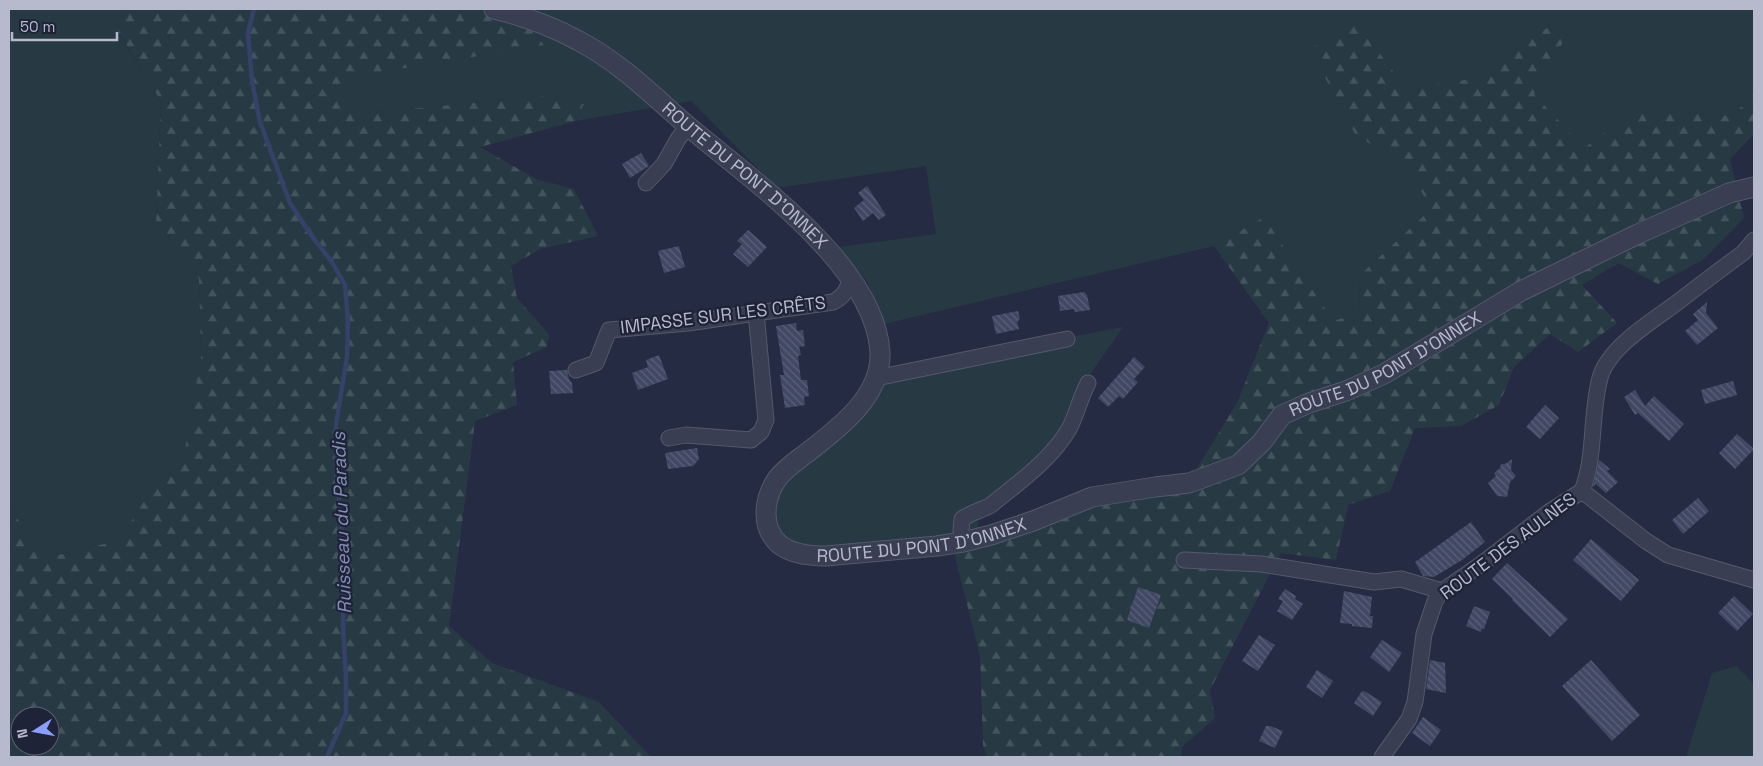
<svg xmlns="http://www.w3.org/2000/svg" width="1763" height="766" font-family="'Space Grotesk',sans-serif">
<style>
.green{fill:#273a43}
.forest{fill:url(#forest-firs);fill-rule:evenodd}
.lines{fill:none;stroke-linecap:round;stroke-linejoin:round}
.stream{stroke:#364068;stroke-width:4.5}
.building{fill:url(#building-back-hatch)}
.minor-casing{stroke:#54596c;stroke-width:17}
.tertiary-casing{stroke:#54596c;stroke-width:21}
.minor{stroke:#393e52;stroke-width:15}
.tertiary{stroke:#393e52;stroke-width:19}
.labels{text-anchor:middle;stroke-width:4.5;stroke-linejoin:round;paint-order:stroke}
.street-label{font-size:18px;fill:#b6bacc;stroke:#1e2337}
.water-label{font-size:19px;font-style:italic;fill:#848fb8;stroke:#1e2337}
</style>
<defs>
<pattern id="forest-firs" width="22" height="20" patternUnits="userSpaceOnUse" patternTransform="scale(1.25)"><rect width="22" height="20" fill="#273a43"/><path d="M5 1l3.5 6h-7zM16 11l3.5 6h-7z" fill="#44545d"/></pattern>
<pattern id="building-back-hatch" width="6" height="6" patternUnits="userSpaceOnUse" patternTransform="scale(1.25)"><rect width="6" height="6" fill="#414863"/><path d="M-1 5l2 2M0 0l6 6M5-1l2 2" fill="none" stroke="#5a6078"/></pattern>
</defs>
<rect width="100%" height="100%" fill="#252b42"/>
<g class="green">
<polygon points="9,9 121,9 118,32 161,101 156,223 199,279 201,356 182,466 156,481 120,540 46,558 9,507"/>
<polygon points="515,9 1754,9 1754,94 1732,116 1638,109 1584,149 1533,94 1567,35 1548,27 1479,78 1406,88 1356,22 1355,134 1409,169 1431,209 1359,276 1360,314 1333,322 1264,217 1214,246 884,324 868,283 839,247 936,234 926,166 777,188 691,101 576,121 584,105 543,96 376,112 348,106 337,93 363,75 543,45"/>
<polygon points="1123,327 1078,392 1061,437 977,518 980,537 792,551 766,508 769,494 893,371"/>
<polygon points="1736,666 1754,684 1754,757 1686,757 1712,673"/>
</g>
<g class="forest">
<path d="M121,9H515L544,45L363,75L338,93L348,106L376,112L543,96L584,104L576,121L480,147L538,180L574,189L598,236L540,249L511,266L517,298L549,334L547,347L513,362L517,405L475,421L449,626L492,663L599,702L648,754L653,757H9V507L46,558L120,540L156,481L182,466L201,356L199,279L156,224L161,101L118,31ZM20,716H50V746H20Z"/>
<polygon points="1356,22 1406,88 1479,78 1548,27 1567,35 1534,94 1584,148 1638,109 1732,116 1754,94 1754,134 1730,159 1744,218 1704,259 1658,284 1618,263 1582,285 1617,323 1578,352 1550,334 1514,367 1499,405 1461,426 1415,428 1390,491 1348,505 1336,560 1281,553 1210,690 1215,718 1182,747 1181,757 987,757 983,745 980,656 952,544 1194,473 1237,403 1269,323 1214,246 1264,217 1333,321 1360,313 1359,276 1431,209 1409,169 1355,134 1310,49"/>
</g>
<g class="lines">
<polyline class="stream" points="254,9 248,33 252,81 260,122 290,203 311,235 332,262 345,285 348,321 347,357 336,424 336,469 344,556 343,625 346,679 346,713 327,757"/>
</g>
<g class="building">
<polygon points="641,153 649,166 630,178 622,164"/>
<polygon points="867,186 886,215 879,220 873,213 863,221 854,208 864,200 858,193"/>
<polygon points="748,230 767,247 748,267 733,254 742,244 737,241"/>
<polygon points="679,246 685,267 664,273 658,251"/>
<polygon points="1084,292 1087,295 1090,310 1075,312 1074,309 1060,311 1058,296"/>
<polygon points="1707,302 1706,313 1718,328 1697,345 1685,331 1698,320 1693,314"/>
<polygon points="1018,311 1020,319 1017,322 1019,329 996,334 992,316"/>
<polygon points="796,323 797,331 803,330 805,346 799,347 801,355 798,356 801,380 807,380 809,396 804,397 805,405 785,408 780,375 784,375 776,326"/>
<polygon points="659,355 668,379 638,390 632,373 648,367 646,360"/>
<polygon points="1134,357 1145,367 1134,379 1138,382 1123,399 1119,396 1108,407 1098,398"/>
<polygon points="567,370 569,379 572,383 573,393 551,394 549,371"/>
<polygon points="1733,381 1737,395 1705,404 1701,390"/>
<polygon points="1635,390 1645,406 1654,396 1684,424 1669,441 1638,413 1635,415 1624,397"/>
<polygon points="1545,405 1559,418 1540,439 1526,427"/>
<polygon points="1737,434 1754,449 1735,469 1719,453"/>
<polygon points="697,448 699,459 693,466 668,469 665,453"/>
<polygon points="1512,459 1511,470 1516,476 1510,482 1507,497 1497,496 1488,483 1496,476 1494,473 1500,468 1501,464 1505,464"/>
<polygon points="1599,460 1610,469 1607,471 1618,482 1606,493 1596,484 1593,487"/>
<polygon points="1698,498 1709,511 1683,534 1672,520"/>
<polygon points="1471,522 1485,542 1462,560 1434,577 1423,576 1415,562"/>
<polygon points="1591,539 1639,580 1621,601 1573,560"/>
<polygon points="1507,563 1568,619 1550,637 1512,600 1513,599 1492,579"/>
<polygon points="1138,587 1161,595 1149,628 1127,620"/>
<polygon points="1285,589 1296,596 1295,599 1303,604 1292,620 1277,611 1283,601 1278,599"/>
<polygon points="1344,591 1372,597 1370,616 1373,616 1372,628 1352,626 1352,624 1340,623"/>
<polygon points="1734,596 1753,614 1737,631 1718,613"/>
<polygon points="1474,606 1490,612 1484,629 1482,628 1481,632 1466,626"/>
<polygon points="1259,635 1275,645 1258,671 1242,661"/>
<polygon points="1382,640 1402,653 1389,672 1370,657"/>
<polygon points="1430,660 1445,663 1446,693 1426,689"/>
<polygon points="1591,660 1640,715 1612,741 1562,686"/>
<polygon points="1317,670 1333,681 1322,698 1306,687"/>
<polygon points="1362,691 1363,692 1364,691 1382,702 1373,716 1354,703"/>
<polygon points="1423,717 1441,730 1430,746 1412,733"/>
<polygon points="1266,726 1270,726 1283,731 1275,748 1259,741"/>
</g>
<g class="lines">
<defs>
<g id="minor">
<polyline points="646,183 664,164 678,139 688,126"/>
<path d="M576,370L596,363L609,330L688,323L833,302C844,297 847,289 851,279"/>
<polyline points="876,378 1067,339"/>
<polyline points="669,438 686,435 751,440 761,432 766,420 756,312"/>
<path d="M1582,491C1596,456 1590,415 1600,378C1608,347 1654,320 1678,302C1700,285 1721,269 1743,253L1754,240"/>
<path d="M963,542L961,530L962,519C971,512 981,511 991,505C1018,483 1051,460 1069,429C1077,414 1080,398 1088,383"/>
<polyline points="1184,560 1261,564 1374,582 1401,579 1442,591"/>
<polyline points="1382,757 1409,719 1415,702 1424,634 1435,601 1442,591 1480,565 1549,512 1582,491 1646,541 1668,555 1754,580"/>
</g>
<g id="tertiary">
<path id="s1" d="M494,9C523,16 552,26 579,41C621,63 653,96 689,127C750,179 875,265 880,352C882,396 839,428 808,452C798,460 785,468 777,479C764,498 760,527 779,544C791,554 810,556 826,556L937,546L963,542L991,535L1033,521L1092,497L1155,487L1189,483L1238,465L1262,442L1282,415L1309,403L1346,391L1384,374L1521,291L1638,234L1729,193L1754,187"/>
</g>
</defs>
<use href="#minor" class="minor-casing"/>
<use href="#tertiary" class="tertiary-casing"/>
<use href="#minor" class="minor"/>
<use href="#tertiary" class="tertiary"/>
</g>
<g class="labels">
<g class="street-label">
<text dy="6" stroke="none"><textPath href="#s1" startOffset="305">ROUTE DU PONT D'ONNEX</textPath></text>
<text transform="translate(723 315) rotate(-7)" y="6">IMPASSE SUR LES CRÊTS</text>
<text dy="6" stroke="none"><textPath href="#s1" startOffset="1430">ROUTE DU PONT D'ONNEX</textPath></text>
<text dy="6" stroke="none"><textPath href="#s1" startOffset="920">ROUTE DU PONT D'ONNEX</textPath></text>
<text transform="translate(1508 546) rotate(-37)" y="6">ROUTE DES AULNES</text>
</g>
<g class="water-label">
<text transform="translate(341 523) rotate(-92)" y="7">Ruisseau du Paradis</text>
</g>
</g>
<rect width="1763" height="766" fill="none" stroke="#b6bacc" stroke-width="20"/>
<g transform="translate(35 731) rotate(259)"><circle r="24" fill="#1e2337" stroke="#5b5f73"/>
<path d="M0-4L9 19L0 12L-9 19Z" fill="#8a9efd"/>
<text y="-8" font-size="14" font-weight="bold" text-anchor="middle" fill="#b6bacc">N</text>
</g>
<path d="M12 32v8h105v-8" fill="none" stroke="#b6bacc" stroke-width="2.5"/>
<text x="20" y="32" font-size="15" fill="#b6bacc" stroke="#1e2337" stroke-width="4" paint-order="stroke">50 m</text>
</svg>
